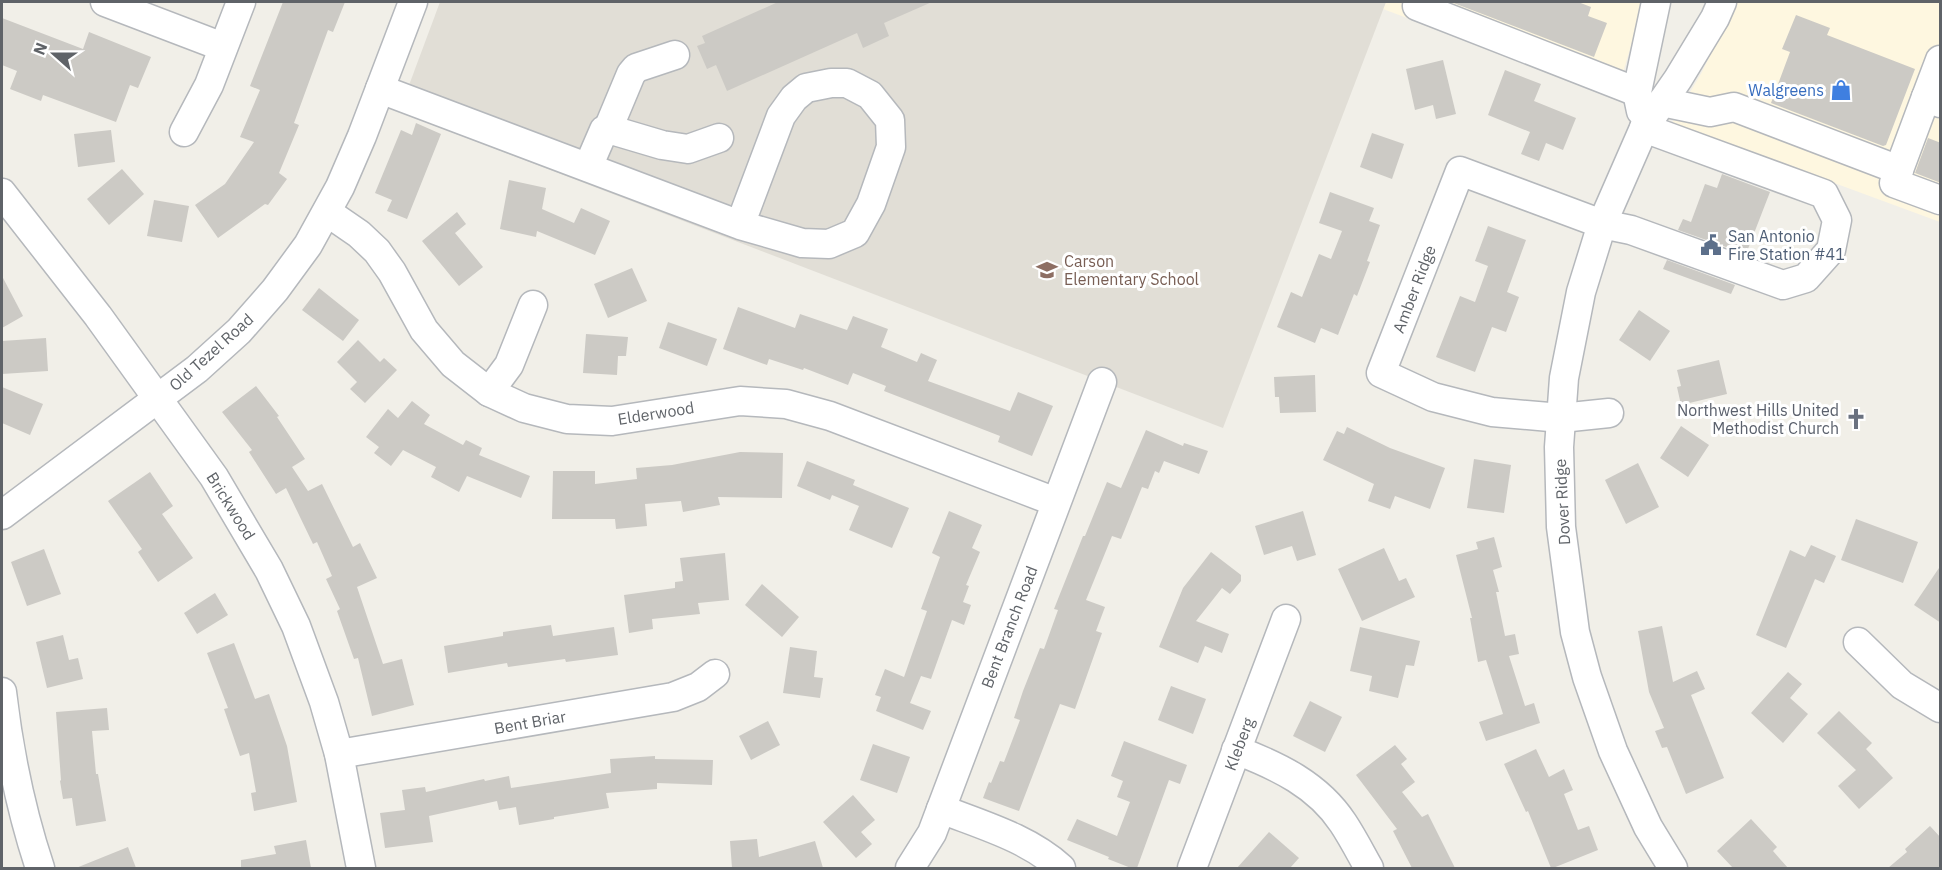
<svg xmlns="http://www.w3.org/2000/svg" width="1942" height="870" font-family="'IBM Plex Sans',sans-serif">
<style>
.commercial{fill:#fef7e0}
.education{fill:#e1ded6}
.building{fill:#cccac5}
.lines{fill:none;stroke-linecap:round;stroke-linejoin:round}
.minor-casing{stroke:#b5b8bc;stroke-width:31}
.minor{stroke:#fff;stroke-width:28}
.labels{text-anchor:middle;stroke-width:6;stroke-linejoin:round;paint-order:stroke}
.shop-label{font-size:16px;fill:#366cbe;stroke:#fff;text-anchor:end}
.service-label{font-size:16px;fill:#4e5e75;stroke:#fff;text-anchor:start}
.education-label{font-size:16px;fill:#785e54;stroke:#fff;text-anchor:start}
.street-label{font-size:16px;fill:#5f6368;stroke:#fff}
.worship-label{font-size:16px;fill:#5b616d;stroke:#fff;text-anchor:end}
</style>
<rect width="100%" height="100%" fill="#f1efe8"/>
<g class="commercial">
<polygon points="1386,2 1644,2 1616,96 1383,9"/>
<polygon points="1736,2 1940,2 1940,222 1672,123 1702,72"/>
</g>
<polygon class="education" points="440,2 1386,2 1223,428 399,112"/>
<g class="building">
<polygon points="283,2 345,2 333,32 328,30 294,123 299,125 279,173 287,179 268,205 265,204 218,238 195,205 225,184 254,142 240,137 260,90 250,86"/>
<polygon points="778,2 932,2 884,23 889,36 863,48 857,33 727,91 716,65 707,69 697,46 705,43 702,36"/>
<polygon points="1451,2 1578,2 1591,7 1588,16 1607,23 1594,57"/>
<polygon points="1796,15 1830,28 1827,35 1915,69 1886,145 1883,146 1771,103 1790,52 1782,49"/>
<polygon points="2,18 83,49 89,32 151,57 138,88 130,85 116,122 43,95 41,101 10,89 17,71 2,65"/>
<polygon points="1443,60 1456,114 1436,119 1433,105 1415,110 1406,69"/>
<polygon points="1505,70 1541,84 1534,101 1576,118 1563,150 1546,143 1539,161 1521,154 1530,132 1488,115"/>
<polygon points="416,123 441,134 407,219 387,211 392,200 375,193 401,130 412,135"/>
<polygon points="111,130 115,162 78,167 74,134"/>
<polygon points="1372,133 1404,144 1392,179 1360,167"/>
<polygon points="1928,138 1941,143 1941,183 1915,173"/>
<polygon points="122,169 144,194 109,225 87,199"/>
<polygon points="1722,174 1770,192 1746,254 1678,230 1683,219 1691,222 1705,184 1717,188"/>
<polygon points="509,180 546,188 542,209 574,223 581,208 610,221 595,255 537,231 536,237 500,229"/>
<polygon points="1330,192 1374,208 1369,221 1380,225 1367,261 1370,262 1357,296 1354,294 1338,335 1321,328 1315,343 1277,327 1291,292 1302,297 1319,254 1331,259 1342,231 1319,223"/>
<polygon points="154,200 189,206 182,242 147,236"/>
<polygon points="457,212 466,224 455,233 483,267 459,286 422,241"/>
<polygon points="1488,226 1526,240 1507,292 1519,297 1506,332 1492,327 1475,372 1436,357 1460,296 1475,302 1488,266 1475,261"/>
<polygon points="1667,260 1735,285 1731,294 1663,269"/>
<polygon points="632,268 647,301 608,318 594,284"/>
<polygon points="2,276 23,316 2,328"/>
<polygon points="319,288 359,320 343,341 302,310"/>
<polygon points="738,307 795,328 800,314 847,330 853,316 888,329 881,347 917,362 921,353 937,360 928,381 1010,411 1018,392 1053,406 1032,456 998,442 1000,436 884,391 886,386 853,373 848,385 804,368 803,370 769,359 767,365 723,349"/>
<polygon points="1639,310 1670,331 1650,361 1619,340"/>
<polygon points="668,322 717,339 707,366 659,348"/>
<polygon points="586,334 628,337 626,356 618,356 617,375 583,373"/>
<polygon points="46,338 48,371 2,374 2,341"/>
<polygon points="358,340 380,362 384,358 397,370 365,403 350,389 357,382 337,362"/>
<polygon points="1719,360 1727,394 1681,405 1677,387 1681,386 1677,370"/>
<polygon points="1315,375 1316,412 1280,413 1279,397 1275,397 1274,377"/>
<polygon points="256,386 279,416 277,417 305,459 292,467 308,491 322,484 353,547 360,543 377,578 357,587 383,664 402,659 414,705 372,716 358,658 354,659 337,611 340,609 326,579 332,576 317,542 313,544 286,488 276,494 249,452 252,450 222,412"/>
<polygon points="2,387 43,404 30,435 2,423"/>
<polygon points="412,401 430,415 424,424 463,445 466,440 482,448 479,455 530,476 521,498 467,476 459,492 431,477 436,467 403,450 391,466 374,453 379,447 366,437 388,409 398,418"/>
<polygon points="1681,426 1709,445 1688,477 1660,458"/>
<polygon points="1347,427 1390,448 1445,468 1430,509 1395,496 1390,509 1368,501 1374,484 1323,460 1337,431 1344,434"/>
<polygon points="1146,430 1183,446 1184,443 1208,451 1199,474 1164,461 1159,473 1155,471 1148,489 1142,487 1121,539 1112,536 1086,600 1105,607 1096,631 1102,633 1075,709 1060,704 1019,811 983,798 989,782 991,783 1000,761 1004,762 1020,720 1014,718 1023,691 1040,648 1044,649 1058,610 1054,609 1083,536 1085,536 1107,482 1121,488"/>
<polygon points="740,452 783,453 782,498 718,497 720,505 683,512 681,501 645,504 647,526 616,529 615,519 552,519 553,471 595,471 595,484 637,479 636,468 672,465"/>
<polygon points="1474,459 1511,465 1504,513 1467,508"/>
<polygon points="807,461 855,480 853,485 909,508 892,548 849,530 859,506 832,495 830,500 797,486"/>
<polygon points="1638,463 1659,507 1626,524 1605,480"/>
<polygon points="150,472 173,506 162,514 193,558 158,582 138,552 142,549 108,501"/>
<polygon points="949,511 982,525 972,548 980,552 966,585 969,586 963,602 971,605 964,625 952,620 931,679 921,676 910,703 931,711 923,730 876,711 881,697 875,695 885,669 904,677 927,611 921,609 940,557 932,553"/>
<polygon points="1303,511 1316,555 1297,561 1292,546 1264,555 1255,526"/>
<polygon points="1856,519 1918,542 1903,583 1841,560"/>
<polygon points="1494,537 1502,567 1493,570 1499,592 1496,592 1505,636 1515,634 1519,654 1509,656 1525,706 1534,703 1540,723 1486,741 1479,722 1503,714 1486,660 1478,662 1470,618 1472,618 1456,555 1478,549 1476,542"/>
<polygon points="1811,545 1836,556 1824,583 1815,579 1786,648 1756,635 1790,550 1805,557"/>
<polygon points="1384,548 1399,581 1406,578 1415,597 1362,621 1338,569"/>
<polygon points="44,549 61,594 27,606 11,562"/>
<polygon points="1211,552 1241,575 1241,581 1230,594 1222,588 1196,621 1229,634 1222,653 1205,646 1198,663 1159,647 1183,588"/>
<polygon points="725,553 729,600 698,603 700,614 652,619 653,629 629,633 624,595 675,588 675,582 683,581 680,558"/>
<polygon points="1941,565 1941,623 1914,605"/>
<polygon points="762,584 799,617 782,637 745,605"/>
<polygon points="215,593 228,615 197,634 184,613"/>
<polygon points="551,625 553,636 614,627 618,655 566,662 565,659 508,667 507,663 448,673 444,646 503,636 503,632"/>
<polygon points="1662,626 1673,682 1697,671 1705,689 1691,695 1724,778 1686,794 1667,747 1662,748 1655,731 1664,728 1649,692 1638,631"/>
<polygon points="1360,627 1420,641 1414,666 1406,665 1398,698 1369,691 1372,676 1350,671"/>
<polygon points="63,635 69,660 78,658 83,679 47,688 36,642"/>
<polygon points="234,643 255,699 269,694 287,746 297,802 254,811 251,793 256,792 249,753 240,756 224,709 228,708 207,653"/>
<polygon points="790,647 817,651 814,677 823,678 820,698 783,693"/>
<polygon points="1788,672 1802,684 1790,698 1808,714 1783,743 1751,713"/>
<polygon points="1171,686 1206,699 1193,734 1158,720"/>
<polygon points="1310,701 1342,717 1325,752 1293,736"/>
<polygon points="107,708 109,730 92,731 96,774 98,774 106,821 76,826 72,798 63,799 60,781 61,780 56,712"/>
<polygon points="1839,711 1872,743 1866,749 1893,778 1859,809 1838,786 1856,770 1817,733"/>
<polygon points="768,721 780,745 751,760 739,736"/>
<polygon points="1124,741 1187,765 1180,784 1169,780 1137,868 1131,868 1108,859 1109,857 1067,840 1077,819 1117,836 1130,802 1117,797 1123,781 1111,776"/>
<polygon points="873,744 910,757 897,793 860,780"/>
<polygon points="1395,745 1407,759 1401,764 1415,782 1402,792 1422,817 1428,814 1455,868 1412,868 1393,831 1397,829 1356,775"/>
<polygon points="1536,749 1549,777 1564,769 1573,790 1564,794 1578,830 1589,826 1598,850 1553,868 1551,868 1528,811 1526,812 1504,764"/>
<polygon points="655,756 655,759 713,760 712,785 657,783 657,789 606,793 609,808 554,817 554,819 519,825 516,807 499,810 497,801 429,816 433,842 385,848 380,813 405,810 402,790 425,787 426,792 484,779 485,781 509,776 511,788 611,773 610,759"/>
<polygon points="853,795 875,820 861,832 872,844 856,858 823,822"/>
<polygon points="1751,819 1777,847 1773,851 1788,868 1733,868 1717,851"/>
<polygon points="1930,826 1941,838 1941,868 1888,868 1907,852 1905,849"/>
<polygon points="1269,832 1299,858 1290,868 1237,868"/>
<polygon points="757,839 759,857 815,841 823,868 732,868 730,841"/>
<polygon points="306,840 311,868 241,868 241,860 276,854 274,846"/>
<polygon points="128,847 136,868 76,868"/>
</g>
<g class="lines">
<defs>
<g id="minor">
<polyline points="105,2 223,47"/>
<polyline points="1417,6 1637,92"/>
<polyline points="380,89 740,225 802,243 829,244 855,233 871,204 891,147 890,120 870,95 847,83 831,83 806,88 794,98 781,116 740,225"/>
<polyline points="1926,97 1940,60"/>
<polyline points="1662,102 1710,112 1734,107 1899,170"/>
<polyline points="1940,103 1926,97 1894,183 1940,200"/>
<polyline points="1641,111 1637,92 1656,2"/>
<polyline points="608,129 631,74 636,68 675,55"/>
<polyline points="184,132 209,85 241,2"/>
<polyline points="588,167 604,130 608,129 662,145 688,149 719,138"/>
<polyline points="2,193 98,316 214,477 269,570 296,626 324,702 339,754 361,868"/>
<polyline points="327,212 359,234 377,251 392,272 424,330 453,364 489,392 524,408 567,419 612,421 740,401 786,404 830,416 1056,502"/>
<polyline points="489,392 509,365 533,305"/>
<polyline points="1609,413 1561,418 1492,412 1433,397 1381,373 1460,171 1602,224 1631,230 1783,285 1806,278 1831,250 1837,220 1824,194 1644,128"/>
<polyline points="2,515 197,369 239,331 275,290 308,245 340,187 362,136 413,2"/>
<polyline points="1858,642 1902,685 1940,708"/>
<path d="M2,692C9,752 21,811 40,868"/>
<path d="M1236,750C1278,766 1318,785 1343,823C1353,838 1361,854 1369,868"/>
<polyline points="339,754 673,697 698,687 715,674"/>
<path d="M941,809C982,825 1028,838 1061,868"/>
<polyline points="910,868 932,833 1102,382"/>
<polyline points="1192,868 1286,619"/>
<polyline points="1673,868 1648,827 1613,751 1587,677 1575,632 1561,527 1559,447 1564,378 1581,292 1602,224 1644,128 1678,79 1715,18 1722,2"/>
</g>
</defs>
<use href="#minor" class="minor-casing"/>
<use href="#minor" class="minor"/>
</g>
<defs>
<symbol id="shop-bare" viewBox="-9 -9 18 18"><path d="M-5-2.5h2.3a2.7 3.5 0 0 1 5.4 0H5L5.5 6h-11ZM-1.5-2.5h3a1.5 2.3 0 0 0-3 0Z" fill="#3f7fe0" stroke="#fff" stroke-width="2.5" paint-order="stroke"/></symbol>
<symbol id="civic-bare" viewBox="-9 -9 18 18"><path d="M-.6-6.5H3V-4.5H.6V-3L4-1V1h2V6H-6V1h2V-1L-.6-3ZM-1.2 2.5V6h2.4V2.5Z" fill="#5c6f8a" stroke="#fff" stroke-width="2.5" paint-order="stroke"/></symbol>
<symbol id="school-bare" viewBox="-9 -9 18 18"><path d="M0-5L7-2L0 1L-7-2ZM-4 1L0 2.5L4 1V4Q0 6-4 4Z" fill="#8d6e63" stroke="#fff" stroke-width="2.5" paint-order="stroke"/></symbol>
<symbol id="church-bare" viewBox="-9 -9 18 18"><path d="M-1.2-6h2.4v3.5h3.3v2.4h-3.3V6h-2.4V-.1h-3.3v-2.4h3.3Z" fill="#6b7280" stroke="#fff" stroke-width="2.5" paint-order="stroke"/></symbol>
</defs>
<g fill-rule="evenodd">
<use href="#shop-bare" x="1826" y="75" width="30" height="30"/>
<use href="#civic-bare" x="1696" y="230" width="30" height="30"/>
<use href="#school-bare" x="1032" y="255" width="30" height="30"/>
<use href="#church-bare" x="1841" y="404" width="30" height="30"/>
</g>
<g class="labels">
<g class="shop-label">
<text x="1824" y="96">Walgreens</text>
</g>
<g class="service-label">
<text x="1728" y="242">San Antonio<tspan x="1728" dy="18">Fire Station #41</tspan></text>
</g>
<g class="education-label">
<text x="1064" y="267">Carson<tspan x="1064" dy="18">Elementary School</tspan></text>
</g>
<g class="street-label">
<text transform="translate(1414 289) rotate(-69)" y="6">Amber Ridge</text>
<text transform="translate(211 352) rotate(-42)" y="6">Old Tezel Road</text>
<text transform="translate(656 413) rotate(-9)" y="6">Elderwood</text>
<text transform="translate(1562 502) rotate(-93)" y="6">Dover Ridge</text>
<text transform="translate(231 506) rotate(58)" y="6">Brickwood</text>
<text transform="translate(1009 627) rotate(-69)" y="6">Bent Branch Road</text>
<text transform="translate(530 722) rotate(-10)" y="6">Bent Briar</text>
<text transform="translate(1239 744) rotate(-69)" y="6">Kleberg</text>
</g>
<g class="worship-label">
<text x="1839" y="416">Northwest Hills United<tspan x="1839" dy="18">Methodist Church</tspan></text>
</g>
</g>
<rect width="1942" height="870" fill="none" stroke="#5f6368" stroke-width="6"/>
<g transform="translate(54 54) rotate(291)" stroke="#ffffff" stroke-width="4.5" paint-order="stroke">
<path d="M0-4.5L10 22L0 15L-10 22Z" fill="#5f6368"/>
<text y="-9" font-size="16" font-weight="bold" text-anchor="middle" fill="#5f6368">N</text>
</g>
</svg>
